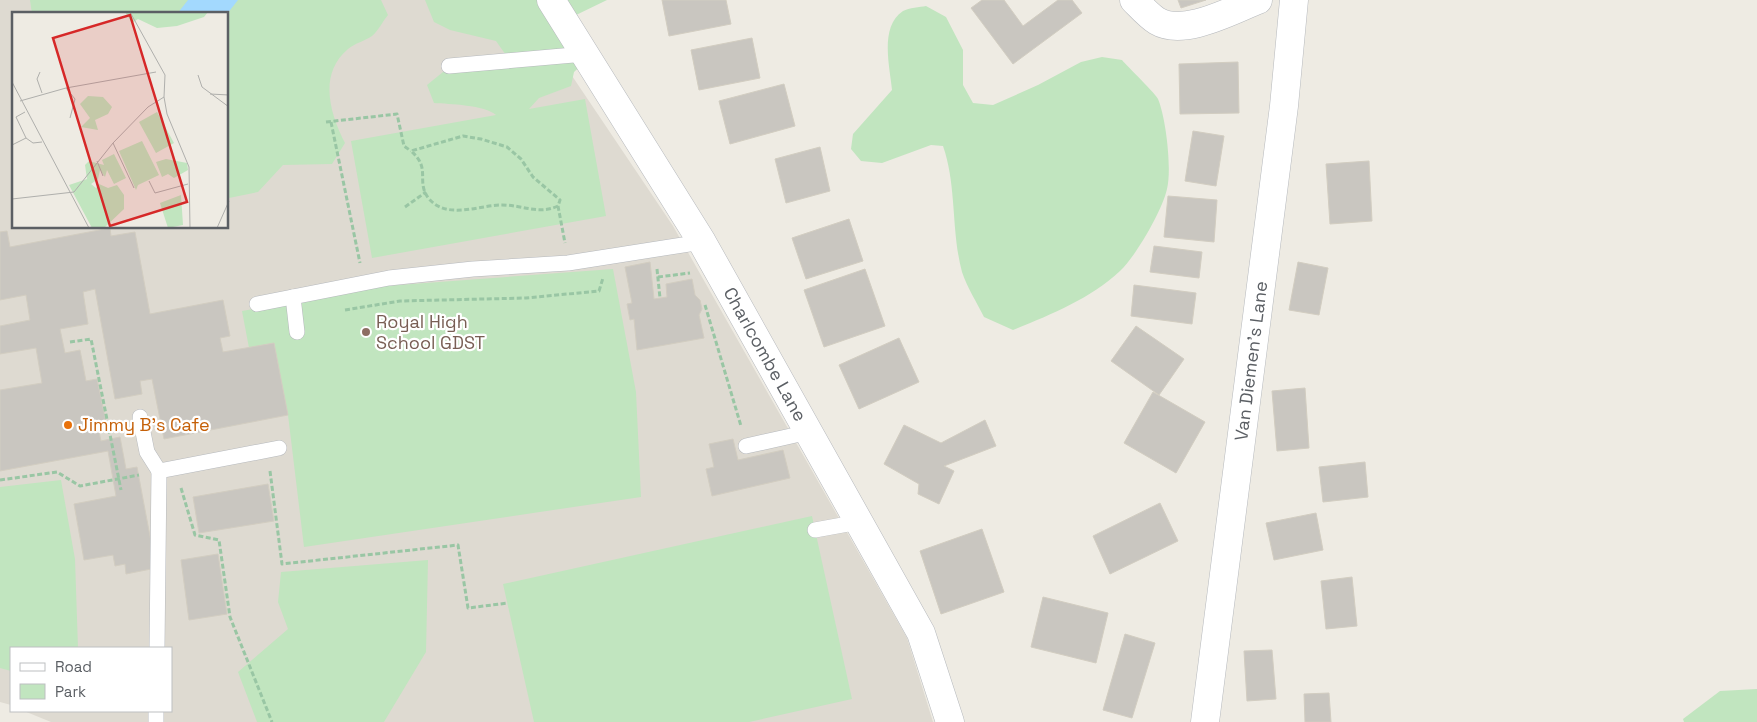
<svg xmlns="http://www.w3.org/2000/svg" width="1757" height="722" font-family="'Space Grotesk',sans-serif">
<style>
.education{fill:#dedad1;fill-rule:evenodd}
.green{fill:#c1e5bf}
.water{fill:#a3d9fe}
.building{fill:#c9c6c0;stroke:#d2cdc1}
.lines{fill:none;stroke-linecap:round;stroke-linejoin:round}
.service-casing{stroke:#b6b9bd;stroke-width:16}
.minor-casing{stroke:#b6b9bd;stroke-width:29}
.path{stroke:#99c6a4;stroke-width:3;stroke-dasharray:5 2.5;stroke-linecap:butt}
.service{stroke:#fff;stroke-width:15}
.minor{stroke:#fff;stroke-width:28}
.education-dot{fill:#8d6e63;stroke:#fff;stroke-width:2}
.food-dot{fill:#e8710a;stroke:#fff;stroke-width:2}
.labels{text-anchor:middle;stroke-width:4.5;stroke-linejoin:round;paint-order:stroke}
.education-label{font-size:18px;fill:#785e54;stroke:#fff;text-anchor:start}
.street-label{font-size:18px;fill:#5b5f64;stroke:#fff}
.food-label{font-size:18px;fill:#c56008;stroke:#fff;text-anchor:start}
.inset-road{fill:none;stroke:#afafac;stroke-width:1}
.view{fill:#d62828;fill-opacity:0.15;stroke:#d62828;stroke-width:2.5}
.inset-edge{fill:none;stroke:#5b5f64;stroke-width:2.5}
</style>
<rect width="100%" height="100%" fill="#eeebe3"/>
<path class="education" d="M0,0H521L673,226L907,638L933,722H51L24,711H171V648H11V705L0,702ZM14,14H228V228H14Z"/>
<g class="green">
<path d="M30,0H381L388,15C383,21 378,31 372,36C365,41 355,43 348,49C318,74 330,114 345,143L332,164L283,165L258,192L229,198L228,14H32Z"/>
<path d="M425,0H607L574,16L586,61L574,72L571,86L539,98L529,109L585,99L606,216L372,258L351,141L496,115C485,105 449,104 434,103L427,85L443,72L461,68L470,58L483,55L493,63L508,58L496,41L450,30L434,22Z"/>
<path d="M926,6L946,17L963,50V85L973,103L993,105L1038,85L1081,62L1102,57L1122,60C1127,66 1157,95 1158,99C1166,118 1172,169 1167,189C1162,211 1136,256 1120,271C1090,299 1050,315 1013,330L984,317C977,303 967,287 962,272C951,231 957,186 943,146L931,145L882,163L861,161L851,149L853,134L892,90C890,67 879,27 903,11C909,8 920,7 926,6Z"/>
<polygon points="613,269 636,392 641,497 304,547 288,415 274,343 249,348 242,311 385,286"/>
<polygon points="61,480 75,559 78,648 11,648 11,671 0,668 0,487"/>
<polygon points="812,516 852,699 749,722 534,722 503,584"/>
<polygon points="428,560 426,652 384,722 257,722 238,672 288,629 278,602 281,572"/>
<polygon points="1757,689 1757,722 1684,722 1683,719 1720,691"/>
</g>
<polygon class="water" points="188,0 238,0 227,14 177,14"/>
<g class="building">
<polygon points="662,0 726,0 731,24 669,36"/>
<polygon points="982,0 1004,0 1023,26 1058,0 1072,0 1082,13 1013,64 971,8"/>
<polygon points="1178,0 1206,0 1181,8"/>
<polygon points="752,38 760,78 699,90 691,50"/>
<polygon points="1238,62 1239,113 1180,114 1179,64"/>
<polygon points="784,84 795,126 730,144 719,101"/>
<polygon points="1193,131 1224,136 1216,186 1185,181"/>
<polygon points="820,147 830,191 786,203 775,159"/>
<polygon points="1369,161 1372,221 1330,224 1326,164"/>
<polygon points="1168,196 1217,200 1214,242 1164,237"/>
<polygon points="849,219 863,261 806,279 792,238"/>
<polygon points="110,228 111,236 135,232 150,314 223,300 230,336 220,338 223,352 274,343 288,415 164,439 152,379 140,381 142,394 115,399 95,289 83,292 88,324 60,329 65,353 80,350 86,381 97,379 106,422 97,423 101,441 120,437 126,469 137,467 156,568 126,574 125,564 115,566 113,555 84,560 74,504 116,496 108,451 0,471 0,390 42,383 36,348 0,354 0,326 30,320 26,295 0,300 0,232 7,231 10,247"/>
<polygon points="1154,246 1202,252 1199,278 1150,272"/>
<polygon points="650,262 654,299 667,297 666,284 692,279 695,295 700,300 702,309 699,315 704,338 637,350 634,319 630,320 627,304 632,303 625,267"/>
<polygon points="1298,262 1328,268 1319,315 1289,310"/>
<polygon points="865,269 885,326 824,347 804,290"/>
<polygon points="1134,285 1196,293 1192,324 1131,316"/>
<polygon points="1136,326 1184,359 1159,395 1111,361"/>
<polygon points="899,338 919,382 859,409 839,365"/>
<polygon points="1305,388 1309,448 1277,451 1272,391"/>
<polygon points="1153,392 1205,422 1176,473 1124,443"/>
<polygon points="985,420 996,446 944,466 954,471 939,504 918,494 919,484 884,464 904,425 941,443"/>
<polygon points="733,439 738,460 783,450 790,478 712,496 706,469 714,467 709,444"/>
<polygon points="1365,462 1368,497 1323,502 1319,467"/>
<polygon points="268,484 274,521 199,533 193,497"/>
<polygon points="1160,503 1178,541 1110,574 1093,536"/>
<polygon points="1316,513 1323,550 1274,560 1266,523"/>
<polygon points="982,529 1004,592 941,614 920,551"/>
<polygon points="218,554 227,614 189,620 181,560"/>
<polygon points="1352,577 1357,626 1326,629 1321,581"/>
<polygon points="1043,597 1108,613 1096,663 1031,647"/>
<polygon points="1125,634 1155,643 1132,718 1103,710"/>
<polygon points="1272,650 1276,699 1247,701 1244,651"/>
<polygon points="1329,693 1331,722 1305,722 1304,694"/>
</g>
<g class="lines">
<defs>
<g id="service">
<polyline points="449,66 585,54"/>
<polyline points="293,297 297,332"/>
<polyline points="257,304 389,278 473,269 568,263 702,242"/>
<polyline points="140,417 147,452 159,471"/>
<polyline points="746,446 809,432"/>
<polyline points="815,530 859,522"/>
<polyline points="157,648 159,471 279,448"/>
<polyline points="156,722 156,711"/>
</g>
<g id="minor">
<path id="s1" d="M551,0L702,242L921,633L950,722"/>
<path d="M1134,0C1141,7 1149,16 1157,21C1184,37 1232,10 1258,0"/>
<path id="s2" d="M1205,722L1284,106L1294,0"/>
</g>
</defs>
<use href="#service" class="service-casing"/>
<use href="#minor" class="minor-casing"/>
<g class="path">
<polyline points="326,122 397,114 404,146 411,151"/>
<polyline points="331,122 360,263"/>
<path d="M558,206C538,215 523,205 502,205C479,205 448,220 429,199C415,181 432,169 411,151L463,136L481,139L507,147L521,159L533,177L560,200L558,206L565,243"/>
<polyline points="405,207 426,192"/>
<polyline points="657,269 660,298"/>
<polyline points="658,277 690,273"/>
<polyline points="705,305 741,426"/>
<polyline points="345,310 400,301 526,298 599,291 603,278"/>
<polyline points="70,342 91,339 121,490"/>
<polyline points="270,471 282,564 458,545 468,608 508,603"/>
<polyline points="0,480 57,472 80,486 139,475"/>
<polyline points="181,488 195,535 219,540 230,617 272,722"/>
</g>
<use href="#service" class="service"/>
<use href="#minor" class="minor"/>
</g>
<circle class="education-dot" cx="366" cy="332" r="5"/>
<circle class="food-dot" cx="68" cy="425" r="5"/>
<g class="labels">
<g class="education-label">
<text x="376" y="328">Royal High<tspan x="376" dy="21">School GDST</tspan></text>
</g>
<g class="street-label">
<text dy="6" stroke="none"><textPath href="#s1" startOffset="414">Charlcombe Lane</textPath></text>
<text dy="6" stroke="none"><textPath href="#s2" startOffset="364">Van Diemen's Lane</textPath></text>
</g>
<g class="food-label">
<text x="78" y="431">Jimmy B's Cafe</text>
</g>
</g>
<g transform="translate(12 12)">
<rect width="216" height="216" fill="#eeebe3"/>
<path d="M113,0H196L192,5L165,14L145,16L126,7L120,11ZM76,84L91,85L100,95L96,102L83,108L86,118L69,115L78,106L68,92ZM145,100L162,131L144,141L127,110ZM130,129L147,163L126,173L124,178L107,139ZM102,142L114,166L102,172L95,158L93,165L88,158L86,167L79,172L84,176L87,172L96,176L105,173L112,183V197L92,216H80L57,173L75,167L73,153L77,149L92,153L90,148ZM154,147L175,151L176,158L162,166L156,162L150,165L144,150ZM169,183L171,213L156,216L148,191Z" fill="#c1e5bf"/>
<path class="inset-road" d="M28,60L25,67L30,81M186,63L190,75L217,95M0,70L77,216M54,76L63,87L58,106M198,82L217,83M152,85L155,102L177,155L178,216M8,89L54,76L144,60M13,100L4,105L14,126L21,131L30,130M101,131L122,176M0,133L14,126M85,149L91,164M137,169L143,181L176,172M0,187L62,180L101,131L136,95L152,85L153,63L118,0M205,216L217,189"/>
<path class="view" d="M118,3L175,190L98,214L41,26Z"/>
<rect width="216" height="216" class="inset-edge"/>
</g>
<rect x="10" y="647" width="162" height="65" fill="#ffffff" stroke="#bdbfc1"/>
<rect x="20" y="663" width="25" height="8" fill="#ffffff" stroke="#bdbfc1"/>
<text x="55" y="672" font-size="15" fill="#5b5f64">Road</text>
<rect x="20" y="684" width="25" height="15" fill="#c1e5bf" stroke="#bdbfc1"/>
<text x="55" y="697" font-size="15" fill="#5b5f64">Park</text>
</svg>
